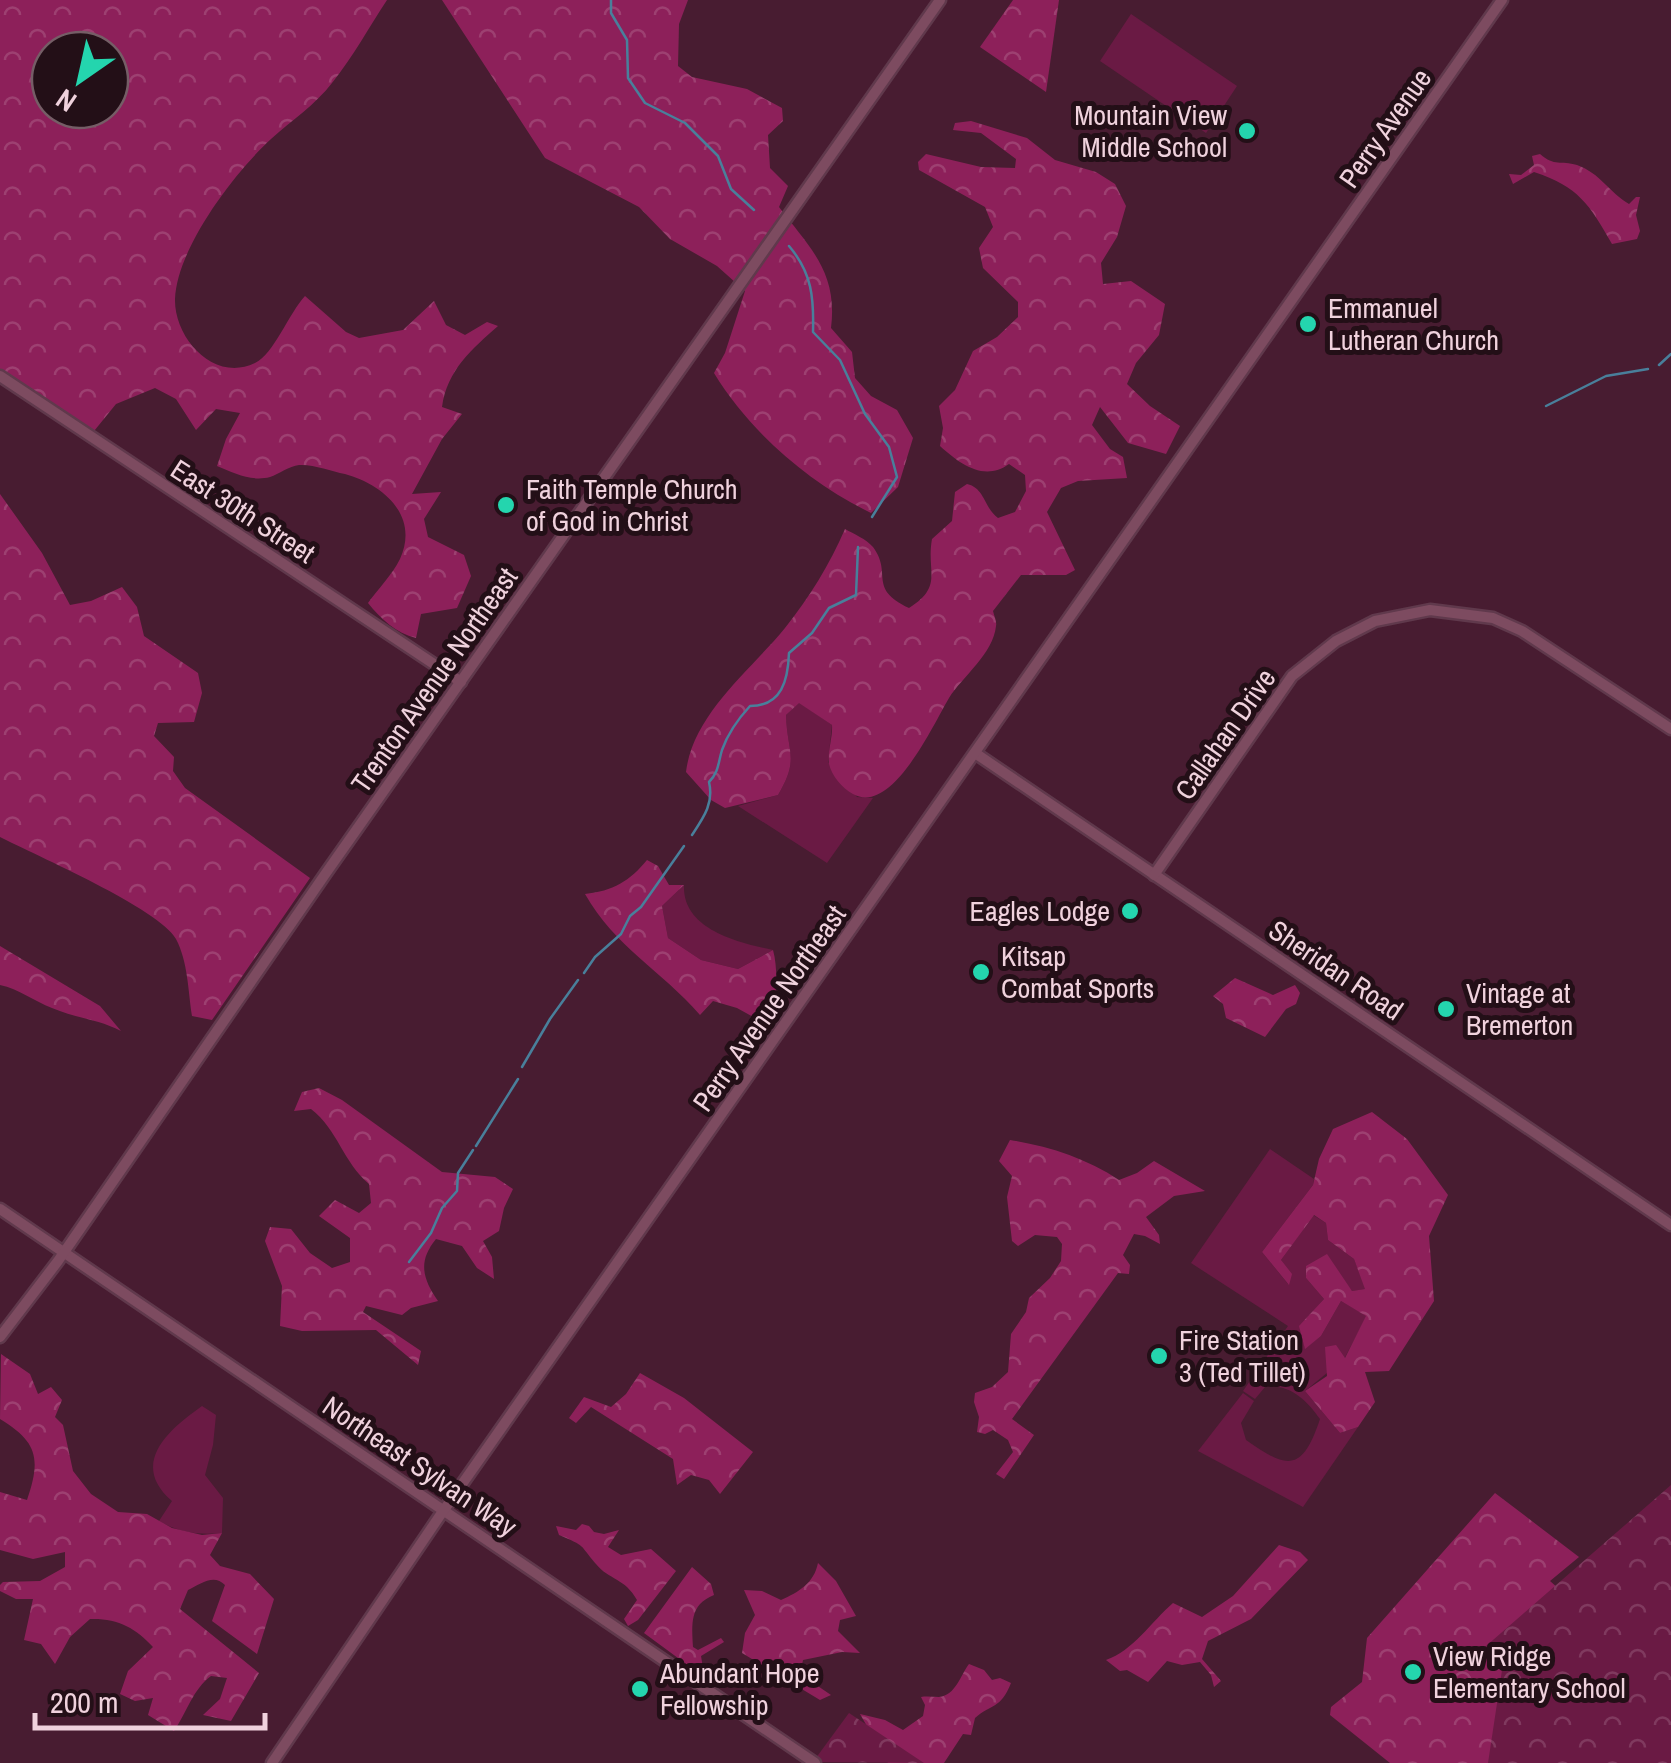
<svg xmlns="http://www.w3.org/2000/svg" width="1671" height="1763" font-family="'Archivo Narrow',sans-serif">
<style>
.green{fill:#6a1a44}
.forest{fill:url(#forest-crowns);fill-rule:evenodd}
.park{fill:url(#park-crowns)}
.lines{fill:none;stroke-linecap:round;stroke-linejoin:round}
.stream{stroke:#497f9b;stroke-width:2.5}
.secondary-casing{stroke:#60394c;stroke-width:15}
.secondary{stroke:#7d4b60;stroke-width:10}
.poi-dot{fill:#24d5ae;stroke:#230f17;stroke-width:4}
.labels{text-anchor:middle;stroke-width:10;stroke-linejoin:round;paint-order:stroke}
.poi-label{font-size:28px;fill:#f0d2dd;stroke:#230f17;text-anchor:start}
.street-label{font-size:28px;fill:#f0d2dd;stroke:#230f17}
</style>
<defs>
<pattern id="forest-crowns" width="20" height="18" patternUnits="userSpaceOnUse" patternTransform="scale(2.5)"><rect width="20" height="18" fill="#8d205a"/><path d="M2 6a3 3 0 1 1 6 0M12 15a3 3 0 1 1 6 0" fill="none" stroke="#9d4071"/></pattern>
<pattern id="park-crowns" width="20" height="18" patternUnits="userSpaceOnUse" patternTransform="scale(2.5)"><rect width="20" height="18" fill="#6a1a44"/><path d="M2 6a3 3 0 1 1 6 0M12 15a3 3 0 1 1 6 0" fill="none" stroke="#803a5f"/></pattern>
</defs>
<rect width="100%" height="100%" fill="#481c31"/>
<g class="green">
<polygon points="1131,14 1237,86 1206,133 1100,61"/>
<path d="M799,702L832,725L828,762L857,797L873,798L827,863L738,806L778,795C800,758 787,753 786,715Z"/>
<path d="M684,885C682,930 740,943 773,950L738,969L701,960L668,938L662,906Z"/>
<path d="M1270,1149L1314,1179L1313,1185L1262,1252L1288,1284L1281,1260L1313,1215L1326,1223L1328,1240L1354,1259L1366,1289L1352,1291L1344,1282L1306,1278L1324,1299L1300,1326L1305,1348L1321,1336L1341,1301L1367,1316L1344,1359L1305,1391L1340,1433L1358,1427L1303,1507L1198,1451L1243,1393L1254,1401L1241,1423L1246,1440C1287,1469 1302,1473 1320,1419C1307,1400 1289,1383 1265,1387L1255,1399L1243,1391L1288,1326L1191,1263Z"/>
<path d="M202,1406L216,1415L213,1445L205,1475L223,1498L222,1533C199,1535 180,1533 159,1521L172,1501C129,1464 168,1430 202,1406Z"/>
</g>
<g class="forest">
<path d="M0,0H387C369,27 353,57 332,83C315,105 292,120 271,139C234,173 177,248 175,299C174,338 214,383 255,363C274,354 289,313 305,296L346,332L359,338L403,330L434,301L446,325L465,335L487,322L498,326C472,349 447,370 442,407L462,414L442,439L412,494L441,492L424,519L428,537L464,555L471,576L457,608L421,614L416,638C396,633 381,619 368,603C378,589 392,575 400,559C420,515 382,484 345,474C331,471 313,464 299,465C289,466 279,474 270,477C251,482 234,473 217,466L226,439L240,413L216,409L196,430L176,399L155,388L116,404L90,436L0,376ZM50,50H110V110H50Z"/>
<path d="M442,0H688L679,24L678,66L692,77L747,89L782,108L783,121L768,135L770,168L788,186L779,207C810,248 838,272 831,328L852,352L855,378L871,396L897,410L913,438L898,487L871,513C808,482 750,432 714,373L725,353L745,291L717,266L670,239L639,207L545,158Z"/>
<polygon points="1013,0 1059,0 1046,92 980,47"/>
<path d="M971,121L1027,138L1055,160L1096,172L1115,184L1126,206L1117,237L1101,263L1103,284L1131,281L1165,304L1159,335L1136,363L1127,384L1150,406L1180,426L1166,454L1128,443L1100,407L1092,425L1110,449L1123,457L1127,478L1078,481L1061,488L1047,512L1075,570L1066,575H1021L993,611C994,616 997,621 996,626C993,654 963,676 949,698C933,725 892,816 853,794C842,788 832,776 829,764C827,753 833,737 832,725L799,703L786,715C787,753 800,758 778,795L725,808L711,800L686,772C693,714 750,671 785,628C809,598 830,564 845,529C854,534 866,539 873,547C893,574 867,588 909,608C944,586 926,572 932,539L952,521L955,492L967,484C985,488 984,508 998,518L1015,512L1026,491L1025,475L1009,464C984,482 960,464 940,446L943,428L939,406L955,390L973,351L997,337L1018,317V302L983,268L979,248L993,227L985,207L919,170L918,162L926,154L981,167L1015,168L1016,159L981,133L953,130L955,123Z"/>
<path d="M1540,154C1555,167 1560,160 1577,165C1600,173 1610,193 1629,204L1636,197H1640L1636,215L1640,231L1637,239L1612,244C1589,204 1579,187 1534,172L1513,184L1509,174L1521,175L1534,165L1532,156Z"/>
<path d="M0,494L42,553L70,605L91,601L122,587L137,607L144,636L198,673L202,693L194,722L158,723L154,736L174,757L173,771L185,788L310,878L212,1020L192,1016C188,990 188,962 176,939C160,909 35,855 0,837Z"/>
<path d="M647,860L658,866L669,885H684L662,906L668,938L701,960L738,969L773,950C780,976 773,1002 775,1029L737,1008L713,1001L700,1015C661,970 615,947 585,894C613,891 630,881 647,860Z"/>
<path d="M0,946L100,1006L121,1031C98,1019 75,1018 52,1008C34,1001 19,989 0,985Z"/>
<polygon points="1235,978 1273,995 1295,985 1300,993 1296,1004 1286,1009 1265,1037 1226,1018 1223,1004 1213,996"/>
<path d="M319,1088L342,1100L442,1172L495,1177L513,1189L504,1208L499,1231L483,1241L492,1257L494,1279L477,1268L462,1246L436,1239C418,1261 422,1278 438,1301L411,1308L402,1315L366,1306L363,1312L421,1351L418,1365L376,1330L302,1331L280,1326L282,1286L265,1241L270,1227L291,1229L310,1253L332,1268L350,1262V1238L319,1216L335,1200L359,1213L371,1203L369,1184C343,1162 338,1130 311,1109L294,1111L302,1092Z"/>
<polygon points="1372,1112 1407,1139 1448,1195 1429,1236 1434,1301 1389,1371 1365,1372 1375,1402 1358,1427 1340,1433 1305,1391 1327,1376 1325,1347 1336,1345 1345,1358 1366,1316 1341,1301 1321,1336 1305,1349 1299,1326 1324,1299 1306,1278 1306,1266 1327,1254 1352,1291 1365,1289 1354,1259 1328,1240 1326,1223 1314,1215 1281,1260 1292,1274 1289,1285 1262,1252 1313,1185 1319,1159 1333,1129"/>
<path d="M1010,1140C1048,1146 1086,1158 1119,1180L1137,1173L1154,1161L1205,1191L1174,1196L1146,1217L1159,1235L1160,1244L1145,1236L1134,1234L1123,1255L1130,1265L1129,1274L1118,1273L1012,1419L1034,1435L1004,1479L996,1474L1013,1452L1008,1440L993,1430L985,1434L977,1432L979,1417L974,1402L975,1393L992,1387L1008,1372L1011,1334L1026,1312L1029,1298L1050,1278L1061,1261L1062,1244L1057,1237L1035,1235L1018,1246L1012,1241L1007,1197L1012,1176L999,1161Z"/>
<path d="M1,1354L30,1374L38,1394L51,1387L62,1400L55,1417L63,1425L73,1471L91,1494L118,1512L147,1514L172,1528L202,1535L222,1533L210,1555L220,1566L250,1574L274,1599L257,1654L212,1621L225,1585C214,1573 200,1584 188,1590L180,1609L259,1673L231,1721L203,1715L220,1699L227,1678L211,1676C193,1689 187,1712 174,1731L148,1715L153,1698L135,1701L120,1694L128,1671L153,1647C136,1628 117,1618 90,1619L70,1637L55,1664L41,1644L24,1640L33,1599H16L0,1591V1585L3,1582L40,1581L65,1567V1552L33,1559L0,1550V1492L27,1500C41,1459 38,1442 0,1419Z"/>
<polygon points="640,1373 684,1398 753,1452 720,1494 709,1480 691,1475 677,1485 673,1459 591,1407 576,1423 569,1418 584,1397 611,1407 626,1394"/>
<polygon points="1495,1493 1579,1557 1550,1581 1568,1597 1497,1763 1390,1763 1330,1715 1331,1707 1362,1682 1367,1638"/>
<path d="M582,1524L589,1526L594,1532L604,1534L619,1530L608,1547L621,1555L651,1549L676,1571L638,1620L628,1626L624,1619L637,1600C625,1578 609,1580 596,1564C578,1543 587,1547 559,1535L556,1526L576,1530Z"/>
<path d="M1279,1545L1300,1552L1308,1560L1251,1619L1208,1641L1202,1659L1221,1681L1214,1687L1211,1675L1200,1662L1182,1665L1167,1661L1148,1682L1127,1670L1120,1671L1106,1660C1133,1651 1151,1622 1173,1603L1202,1617L1233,1596Z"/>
<path d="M818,1563L836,1581L856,1616L840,1620L838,1631L860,1653L842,1652L803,1660L800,1674L831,1695L820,1700L742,1653L745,1633L755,1615L744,1590L762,1591L781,1600C799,1592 814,1583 818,1563Z"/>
<path d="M692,1567L711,1584L714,1595C689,1605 692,1624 693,1647L698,1650L721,1638L724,1642L701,1656L703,1668L697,1672L644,1633Z"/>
<path d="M969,1664L984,1670L992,1680L1000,1678L1011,1683C1000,1710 992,1703 975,1718L971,1735L963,1734L944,1763H888L860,1714L885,1720L903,1730L923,1716L925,1705L921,1697C927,1696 933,1697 939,1697C956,1695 960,1676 969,1664Z"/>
</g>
<g class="park">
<polygon points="1671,1485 1671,1763 1488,1763 1502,1670 1478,1653"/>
<polygon points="849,1713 924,1763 813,1762"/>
</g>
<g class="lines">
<g class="stream">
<polyline points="611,0 611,13 627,40 628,78 645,103 685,123 718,156 731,189 754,210"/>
<path d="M789,246C812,273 814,298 813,332L840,360L865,414L889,447L897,477L872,517"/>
<polyline points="1659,365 1671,354"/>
<polyline points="1546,406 1606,376 1648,369"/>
<path d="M692,835C704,817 714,803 709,782C719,772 718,763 722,750C728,733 738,719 750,706C782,706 788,680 789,653L812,633L829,608L856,595L858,547"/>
<polyline points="584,973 595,957 621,934 630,916 641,907 684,846"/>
<polyline points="522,1067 550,1019 578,980"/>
<polyline points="476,1146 518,1079"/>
<polyline points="409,1262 431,1233 442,1208 457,1191 458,1173 473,1150"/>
</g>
<defs>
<g id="secondary">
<polyline points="0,376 461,682"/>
<polyline points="975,753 1671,1225"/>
<polyline points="1154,875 1292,676 1336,641 1375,621 1430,610 1493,618 1522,631 1671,729"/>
<polyline points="0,1209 815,1763"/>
<polyline points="0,1337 58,1261 326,873 940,0"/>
<polyline points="272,1763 439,1517 1502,0"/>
</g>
</defs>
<use href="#secondary" class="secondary-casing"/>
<use href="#secondary" class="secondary"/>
</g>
<g class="poi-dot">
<circle cx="1247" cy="131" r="10"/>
<circle cx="1308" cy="324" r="10"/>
<circle cx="506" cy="505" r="10"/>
<circle cx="1130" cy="911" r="10"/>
<circle cx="981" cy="972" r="10"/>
<circle cx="1446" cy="1009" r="10"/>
<circle cx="1159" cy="1356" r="10"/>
<circle cx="1413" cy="1672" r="10"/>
<circle cx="640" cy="1689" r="10"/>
</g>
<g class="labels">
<g class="poi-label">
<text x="1227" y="125" text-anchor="end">Mountain View<tspan x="1227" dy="32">Middle School</tspan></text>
<text x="1328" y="318">Emmanuel<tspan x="1328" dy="32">Lutheran Church</tspan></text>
<text x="526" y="499">Faith Temple Church<tspan x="526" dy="32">of God in Christ</tspan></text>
<text x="1110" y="921" text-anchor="end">Eagles Lodge</text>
<text x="1001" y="966">Kitsap<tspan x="1001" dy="32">Combat Sports</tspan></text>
<text x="1466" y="1003">Vintage at<tspan x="1466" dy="32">Bremerton</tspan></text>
<text x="1179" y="1350">Fire Station<tspan x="1179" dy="32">3 (Ted Tillet)</tspan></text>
<text x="1433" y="1666">View Ridge<tspan x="1433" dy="32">Elementary School</tspan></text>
<text x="660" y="1683">Abundant Hope<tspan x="660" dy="32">Fellowship</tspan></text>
</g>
<g class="street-label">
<text transform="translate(1385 128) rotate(-55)" y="10">Perry Avenue</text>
<text transform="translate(243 511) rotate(33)" y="10">East 30th Street</text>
<text transform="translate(434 680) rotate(-55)" y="10">Trenton Avenue Northeast</text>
<text transform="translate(1225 734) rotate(-55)" y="10">Callahan Drive</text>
<text transform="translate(1336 970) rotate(34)" y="10">Sheridan Road</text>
<text transform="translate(769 1008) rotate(-55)" y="10">Perry Avenue Northeast</text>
<text transform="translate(420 1466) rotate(34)" y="10">Northeast Sylvan Way</text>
</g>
</g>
<g transform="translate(80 80) rotate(214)"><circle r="48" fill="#230f17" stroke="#755d66" stroke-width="2.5"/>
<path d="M0-8L18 38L0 25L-18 38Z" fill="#24d5ae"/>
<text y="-15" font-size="28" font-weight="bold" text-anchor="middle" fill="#f0d2dd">N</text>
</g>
<path d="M35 1713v15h230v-15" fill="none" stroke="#f0d2dd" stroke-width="5"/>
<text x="50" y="1713" font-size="30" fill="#f0d2dd" stroke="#230f17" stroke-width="8" paint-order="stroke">200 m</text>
</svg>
